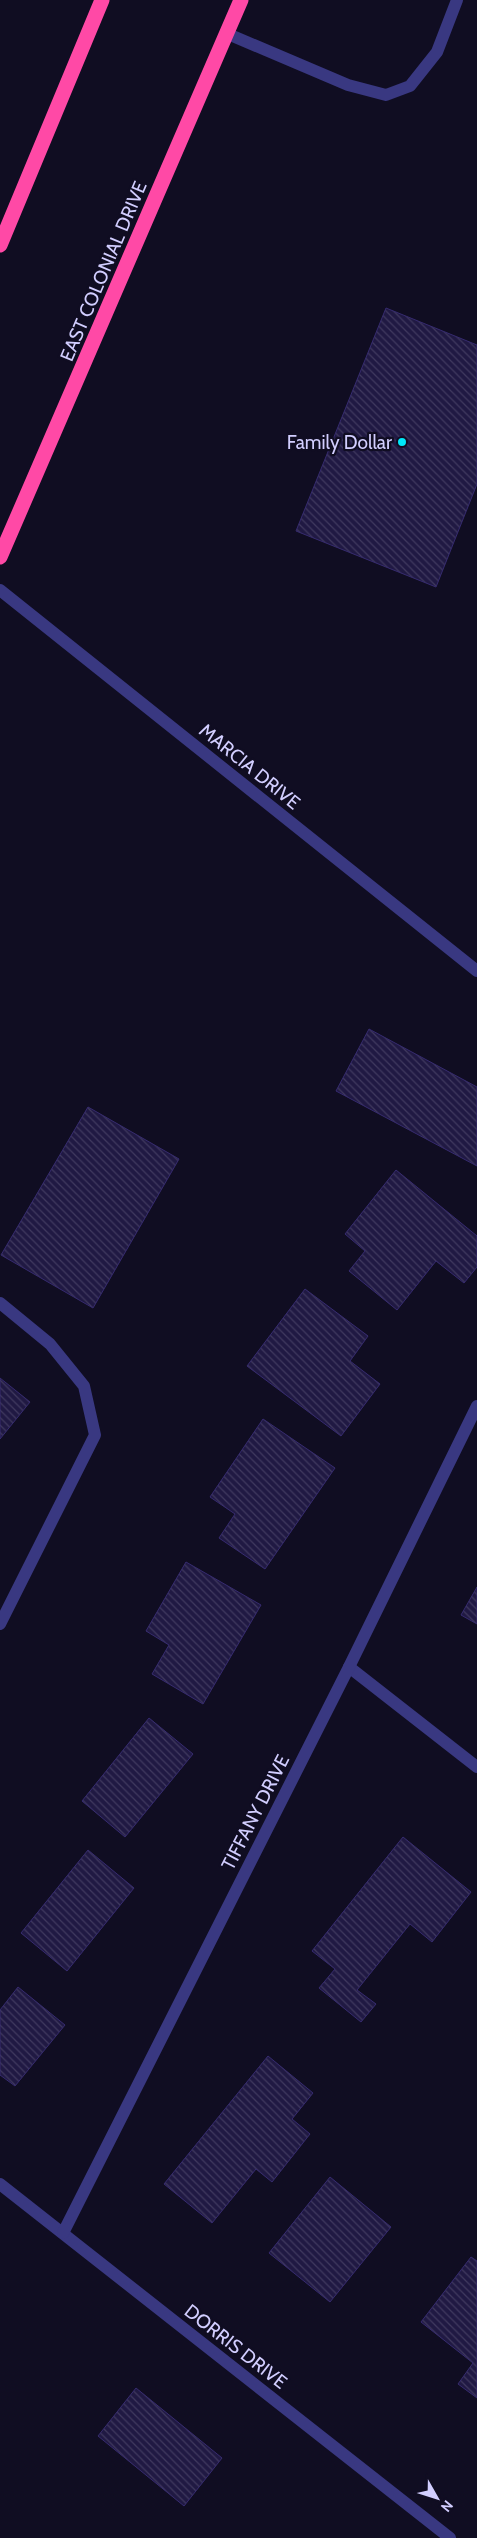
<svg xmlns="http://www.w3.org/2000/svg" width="477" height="2538" font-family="Cabin,sans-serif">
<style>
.building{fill:url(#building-back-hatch);stroke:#362b6f}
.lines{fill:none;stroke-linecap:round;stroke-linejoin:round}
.lane{stroke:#393881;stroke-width:12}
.street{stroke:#393881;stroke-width:12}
.highway{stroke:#ff49a6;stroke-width:15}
.poi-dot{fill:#00e7f9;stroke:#100d22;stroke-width:2}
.labels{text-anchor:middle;stroke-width:4.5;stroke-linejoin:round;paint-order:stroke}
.street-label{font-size:19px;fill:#d2ceff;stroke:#100d22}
.poi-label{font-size:19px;fill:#d2ceff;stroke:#100d22;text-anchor:end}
</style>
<defs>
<pattern id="building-back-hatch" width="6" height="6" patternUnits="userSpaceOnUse" patternTransform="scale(1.25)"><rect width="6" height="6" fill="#201943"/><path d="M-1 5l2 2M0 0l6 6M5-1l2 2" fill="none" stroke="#40395f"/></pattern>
</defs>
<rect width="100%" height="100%" fill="#100d22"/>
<g class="building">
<polygon points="386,308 477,345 477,484 436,587 296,531"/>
<polygon points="369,1029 477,1087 477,1166 336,1091"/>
<polygon points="88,1107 179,1159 93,1308 1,1255"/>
<polygon points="396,1170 477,1236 477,1267 464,1283 436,1261 397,1310 349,1271 365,1251 345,1234"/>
<polygon points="305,1289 368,1336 350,1361 380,1384 341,1436 247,1366"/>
<polygon points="0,1378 30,1402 0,1439"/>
<polygon points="263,1419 335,1468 265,1569 219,1538 235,1514 210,1497"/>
<polygon points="186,1562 261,1605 203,1704 152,1674 169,1645 146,1631"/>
<polygon points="477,1587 477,1624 461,1615"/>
<polygon points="149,1718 193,1754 125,1837 82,1801"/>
<polygon points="403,1837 471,1892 432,1942 410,1924 357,1990 376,2004 361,2022 319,1988 335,1969 312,1951"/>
<polygon points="88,1850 134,1888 67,1971 21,1933"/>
<polygon points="18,1987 65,2025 15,2086 0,2075 0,2010"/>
<polygon points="268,2056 313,2093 292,2119 310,2134 272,2182 256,2169 212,2223 164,2184"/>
<polygon points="330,2177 391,2227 330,2302 269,2253"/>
<polygon points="471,2257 477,2261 477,2398 458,2384 473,2363 421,2322"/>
<polygon points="136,2388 222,2458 184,2506 98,2436"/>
</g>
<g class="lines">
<g class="lane">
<polyline points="228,34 348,85 386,95 410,86 437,52 457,0"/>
<polyline points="0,1303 50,1344 84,1386 95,1435 0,1624"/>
</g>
<g class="street">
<polyline points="0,590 477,971"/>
<polyline points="349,1667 477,1767"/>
<polyline points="0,2184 450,2538"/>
<polyline points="63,2233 349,1667 477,1406"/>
</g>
<g class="highway">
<polyline points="0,245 102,0"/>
<polyline points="0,557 241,0"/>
</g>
</g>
<circle class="poi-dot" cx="402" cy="442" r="5"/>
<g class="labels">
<g class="street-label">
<text transform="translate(103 271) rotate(-67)" y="7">EAST COLONIAL DRIVE</text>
<text transform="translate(250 766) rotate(39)" y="7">MARCIA DRIVE</text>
<text transform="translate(255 1812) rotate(-63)" y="7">TIFFANY DRIVE</text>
<text transform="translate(236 2346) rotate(38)" y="7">DORRIS DRIVE</text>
</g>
<g class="poi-label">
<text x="392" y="449">Family Dollar</text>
</g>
</g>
<g transform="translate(437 2498) rotate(129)" stroke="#100d22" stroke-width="4" paint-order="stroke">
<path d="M0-4L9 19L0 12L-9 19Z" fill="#d2ceff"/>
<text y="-8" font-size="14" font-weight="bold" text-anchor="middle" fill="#d2ceff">N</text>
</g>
</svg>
